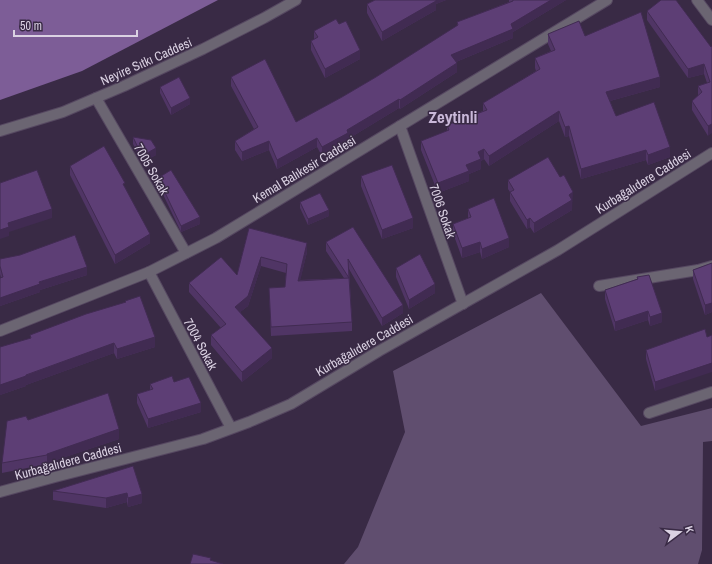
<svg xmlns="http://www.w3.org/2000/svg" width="712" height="564" font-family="'Archivo Narrow',sans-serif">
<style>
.green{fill:#604e6f}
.water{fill:#7d5d97}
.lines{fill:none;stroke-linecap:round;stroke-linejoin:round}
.minor-casing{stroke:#564861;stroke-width:12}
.minor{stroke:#6b6572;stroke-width:10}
.wall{fill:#503565}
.shaded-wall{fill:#412b52}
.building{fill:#5d3e75;stroke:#412b52}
.labels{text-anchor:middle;stroke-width:3;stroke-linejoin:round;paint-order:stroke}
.street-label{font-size:13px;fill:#dbd2e3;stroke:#392a45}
.district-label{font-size:17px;font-weight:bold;fill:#c9b8d9;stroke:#392a45}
</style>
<rect width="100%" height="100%" fill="#392a45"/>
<polygon class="green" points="541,293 641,426 712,408 712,441 703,442 702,550 698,564 344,564 358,547 405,432 393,371"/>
<polygon class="water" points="0,0 218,0 82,71 0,100"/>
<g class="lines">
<defs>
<g id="minor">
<polyline points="697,0 712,20"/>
<polyline points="96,98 186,253"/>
<polyline points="400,126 463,304"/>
<polyline points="0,131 63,112 124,86 203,49 264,18 296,0"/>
<polyline points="149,272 231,428"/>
<polyline points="599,286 698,270 712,266"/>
<polyline points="0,331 149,272 216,238 607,0"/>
<polyline points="649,413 712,392"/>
<polyline points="0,492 55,477 203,439 249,422 291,404 379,351 558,250 712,153"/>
</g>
</defs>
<use href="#minor" class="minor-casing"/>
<use href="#minor" class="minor"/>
</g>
<g class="wall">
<polygon points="375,0 446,0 436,4 436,10 382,41 367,13 367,4"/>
<polygon points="509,0 566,0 513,32 513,38 456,62 457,72 400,109 399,108 348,139 348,142 322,156 317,147 277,169 269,150 242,161 235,150 235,141 254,129 231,86 231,77 296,122 342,97 376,77 457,26 457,22 509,2"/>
<polygon points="647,11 711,47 708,136 692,110 692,101 698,96 698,86 707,83 704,74 688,78 647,20"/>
<polygon points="339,24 360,59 325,78 311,50 311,41 314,39 314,31"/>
<polygon points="548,34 585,36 660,87 610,101 616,116 670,157 648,165 646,160 581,179 569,136 565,137 559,121 489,166 484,159 481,161 481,169 469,174 469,181 438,193 421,150 421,141 447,131 447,125 483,111 483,103 536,71 535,68 535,58 551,51 548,44"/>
<polygon points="160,87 190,104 171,115 160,93"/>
<polygon points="133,137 156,155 142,162 133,144"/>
<polygon points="70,166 125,187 150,243 115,264 70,175"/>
<polygon points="361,176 413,228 382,239 361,186"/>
<polygon points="158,178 200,224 181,232 158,184"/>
<polygon points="508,180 573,202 572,202 572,210 534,233 530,227 527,229 510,201 510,192 508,189"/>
<polygon points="300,202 329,216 308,225 300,208"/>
<polygon points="468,209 509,247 482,259 480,252 462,258 453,233 453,224 468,218"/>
<polygon points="353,227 403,313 382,326 349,269 352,322 352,331 271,336 269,288 285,287 286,273 261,266 248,306 240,312 272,358 242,382 211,345 211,335 221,328 189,292 189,283 237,275 249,228 307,252 300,280 344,278 326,251 326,242"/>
<polygon points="0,259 87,275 40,290 40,292 0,306 0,278 1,278 0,274"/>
<polygon points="712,263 712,312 705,315 693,279 693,270"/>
<polygon points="396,268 435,293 409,309 396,277"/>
<polygon points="637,277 662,322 650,326 648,320 615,331 605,299 605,290 637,279"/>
<polygon points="30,335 155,347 117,359 114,353 26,385 26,386 0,395 30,338"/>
<polygon points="707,337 655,391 646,359 646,350"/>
<polygon points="174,382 201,412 148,428 137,403 137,394 150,390 150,384"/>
<polygon points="28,420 119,439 47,463 47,464 2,473 2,463"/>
<polygon points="133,466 142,503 128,507 127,502 106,508 53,500 53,491"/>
</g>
<g class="shaded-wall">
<polygon points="434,0 446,0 436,4 436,10 382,41 382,32"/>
<polygon points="551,0 566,0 513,32 513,38 451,64 451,55 511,24"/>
<polygon points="360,50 360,59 325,78 325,69"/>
<polygon points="457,63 457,72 400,109 400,100"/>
<polygon points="704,64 704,74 688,78 688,69"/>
<polygon points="660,77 660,87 606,102 606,92"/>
<polygon points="190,98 190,104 171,115 171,108"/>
<polygon points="399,99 399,108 348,139 348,142 322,156 322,147 347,130"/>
<polygon points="559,111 559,121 489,166 489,156"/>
<polygon points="712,124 712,133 708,136 708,126"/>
<polygon points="569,126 569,136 565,137 565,127"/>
<polygon points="317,138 317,147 277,169 277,160"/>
<polygon points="269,141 269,150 242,161 242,152"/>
<polygon points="670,147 670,157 648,165 648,155"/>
<polygon points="156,148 156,155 142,162 142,156"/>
<polygon points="484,149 484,159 481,161 481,169 469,174 469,181 438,193 438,183 466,165 478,152"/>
<polygon points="646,150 646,160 581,179 581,169"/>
<polygon points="573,192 572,210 534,233 534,223"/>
<polygon points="52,209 52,218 9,232 9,236 0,239 0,230 8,223"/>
<polygon points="329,210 329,216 308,225 308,219"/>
<polygon points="200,217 200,224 181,232 181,226"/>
<polygon points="413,218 413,228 382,239 382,230"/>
<polygon points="530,218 530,227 527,229 527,220"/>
<polygon points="150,234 150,243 115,264 115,255"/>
<polygon points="509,238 509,247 482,259 482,249"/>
<polygon points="480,242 480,252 462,258 462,248"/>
<polygon points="307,243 307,252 298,290 298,281"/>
<polygon points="261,257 261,266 248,306 235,316 235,307"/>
<polygon points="87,267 87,275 40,290 40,292 0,306 0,298 39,282"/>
<polygon points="435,284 435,293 409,309 409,300"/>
<polygon points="712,303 712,312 705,315 705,305"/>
<polygon points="403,305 403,313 382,326 382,318"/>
<polygon points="648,311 648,320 615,331 615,322"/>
<polygon points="662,313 662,322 650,326 650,317"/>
<polygon points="155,337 155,347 117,359 117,349"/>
<polygon points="114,343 114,353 26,385 26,386 0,395 0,385"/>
<polygon points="272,348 272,358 242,382 242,372"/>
<polygon points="712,363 712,372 655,391 655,382"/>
<polygon points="201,403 201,412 148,428 148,419"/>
<polygon points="119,429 119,439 47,463 47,454"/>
<polygon points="127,493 127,502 106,508 106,498"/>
<polygon points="142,494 142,503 128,507 128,498"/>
</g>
<g class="building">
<polygon points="375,0 436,0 436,1 382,32 367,4"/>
<polygon points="513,0 551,0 511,24 513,29 451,55 457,63 400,100 399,99 347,130 348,133 322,147 317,138 277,160 269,141 242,152 235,141 258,127 231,77 265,59 296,122 342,97 376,77 458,25 457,22 513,1"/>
<polygon points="661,0 676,0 711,47 712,46 712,124 708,126 692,101 702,92 698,86 710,82 704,64 688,69 647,11"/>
<polygon points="641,12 660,77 606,92 616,116 654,102 670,147 648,155 646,150 581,169 569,126 565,127 559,111 489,156 484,149 478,152 481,159 466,165 469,171 438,183 421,141 449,130 447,125 487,110 483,103 540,69 535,58 555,50 548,34 579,21 585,36"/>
<polygon points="336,19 339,24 346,21 360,50 325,69 311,41 318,37 314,31"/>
<polygon points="179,77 190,98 171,108 160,87"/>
<polygon points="133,137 151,140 156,148 142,156"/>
<polygon points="104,146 125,183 123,184 150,234 115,255 70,166"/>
<polygon points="548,157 560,177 564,175 573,192 569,195 572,200 534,223 530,218 527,220 510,192 514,190 508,180"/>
<polygon points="392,165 413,218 382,230 361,176"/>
<polygon points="37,170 52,209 8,223 9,227 0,230 0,183"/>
<polygon points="171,170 200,217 181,226 158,178"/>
<polygon points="320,193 329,210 308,219 300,202"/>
<polygon points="494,198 509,238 482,249 480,242 462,248 453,224 471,217 468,209"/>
<polygon points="353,227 403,305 382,318 348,259 349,278 326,242"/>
<polygon points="249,228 307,243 298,281 349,278 352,322 271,327 269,288 285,287 287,264 261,257 248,296 235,307 272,348 242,372 211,335 226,324 189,283 221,257 237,275"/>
<polygon points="75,235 87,267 39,282 40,284 0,298 0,278 3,277 0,266 0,259 20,255"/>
<polygon points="420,254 435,284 409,300 396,268"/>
<polygon points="712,263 712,303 705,305 693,270"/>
<polygon points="649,275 662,313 650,317 648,311 615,322 605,290 638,279 637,277"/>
<polygon points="140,296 155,337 117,349 114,343 26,375 26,376 0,385 0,347 31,338 30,335 86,314 126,302 125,301"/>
<polygon points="705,329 707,337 712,335 712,363 655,382 646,350"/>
<polygon points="172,376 174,382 189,377 201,403 148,419 137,394 153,389 150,384"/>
<polygon points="108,393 119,429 47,454 47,455 2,463 7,421 26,416 28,420"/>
<polygon points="133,466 142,494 128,498 127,493 106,498 53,491"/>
<polygon points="193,554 211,558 210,560 223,564 190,564"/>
</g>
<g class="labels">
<g class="street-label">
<text transform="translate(146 61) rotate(-24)" y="5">Neyire Sıtkı Caddesi</text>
<text transform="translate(152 169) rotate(60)" y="5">7005 Sokak</text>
<text transform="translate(304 169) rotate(-31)" y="5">Kemal Balıkesir Caddesi</text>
<text transform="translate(643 181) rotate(-32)" y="5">Kurbağalıdere Caddesi</text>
<text transform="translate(443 211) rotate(71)" y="5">7006 Sokak</text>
<text transform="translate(201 344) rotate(62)" y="5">7004 Sokak</text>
<text transform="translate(364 345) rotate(-30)" y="5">Kurbağalıdere Caddesi</text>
<text transform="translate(68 461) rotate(-15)" y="5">Kurbağalıdere Caddesi</text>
</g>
<g class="district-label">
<text x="453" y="123">Zeytinli</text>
</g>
</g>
<g transform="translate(680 532) rotate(74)" stroke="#392a45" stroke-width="3" paint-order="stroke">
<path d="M0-3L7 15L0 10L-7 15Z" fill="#dbd2e3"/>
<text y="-6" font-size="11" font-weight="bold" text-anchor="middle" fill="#dbd2e3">K</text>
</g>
<path d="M14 30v6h123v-6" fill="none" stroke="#dbd2e3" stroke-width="2"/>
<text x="20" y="30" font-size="12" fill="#dbd2e3" stroke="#392a45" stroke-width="3" paint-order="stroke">50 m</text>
</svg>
